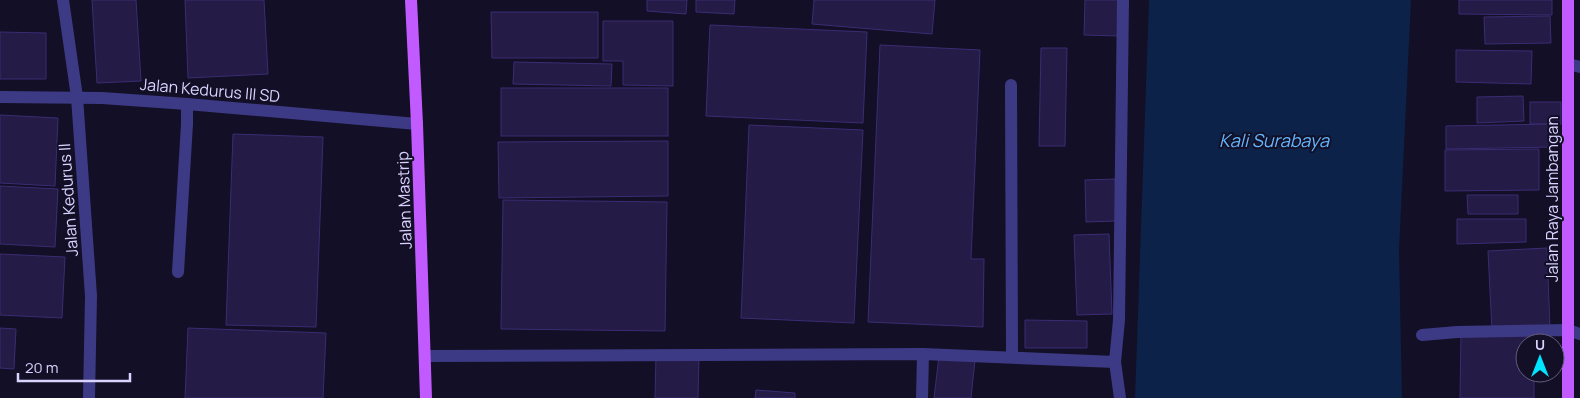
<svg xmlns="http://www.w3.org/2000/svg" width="1580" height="398" font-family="Manrope,sans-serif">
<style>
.water{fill:#0c2248}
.building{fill:#241b47;stroke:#3b2d73}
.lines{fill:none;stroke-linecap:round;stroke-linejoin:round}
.minor{stroke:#3d3a85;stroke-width:12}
.major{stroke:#c25bff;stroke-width:12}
.labels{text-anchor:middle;stroke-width:4;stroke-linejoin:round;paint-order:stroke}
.street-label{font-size:16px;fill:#d9d4ff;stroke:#130f26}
.water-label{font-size:18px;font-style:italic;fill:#62b6ff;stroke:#130f26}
</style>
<rect width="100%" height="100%" fill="#130f26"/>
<polygon class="water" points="1149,0 1411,0 1399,250 1402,398 1135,398"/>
<g class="building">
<polygon points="92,0 136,0 141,81 97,83"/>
<polygon points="185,0 264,0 268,74 188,78"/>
<polygon points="647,0 687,0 686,14 647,11"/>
<polygon points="696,0 735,0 734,14 696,12"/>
<polygon points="814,0 935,0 932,34 812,24"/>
<polygon points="1085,0 1121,0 1120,36 1084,35"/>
<polygon points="1459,0 1552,0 1552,15 1459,14"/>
<polygon points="491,12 598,12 598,58 492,58"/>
<polygon points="1550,16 1551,43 1485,44 1484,17"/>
<polygon points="603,21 673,21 673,86 623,85 623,61 603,61"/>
<polygon points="710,25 867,32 863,123 706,116"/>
<polygon points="0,32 46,33 46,79 0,79"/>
<polygon points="880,45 980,50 971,259 984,259 983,327 868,322"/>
<polygon points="1041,48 1067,48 1065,146 1039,146"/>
<polygon points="1456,50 1532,51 1531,84 1456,82"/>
<polygon points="514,62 612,64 611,86 513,84"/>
<rect x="501" y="88" width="167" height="48"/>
<polygon points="1523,96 1524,121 1477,123 1477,97"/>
<rect x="1530" y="102" width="31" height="22"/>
<polygon points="0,115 58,118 55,186 0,183"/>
<polygon points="1553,124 1554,147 1446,149 1446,126"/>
<polygon points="749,125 863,130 854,323 741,318"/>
<polygon points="233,134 323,137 316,327 226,325"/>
<polygon points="668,141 668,196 499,198 498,142"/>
<polygon points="1539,149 1539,190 1445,191 1445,150"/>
<polygon points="1115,179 1117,221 1086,222 1085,180"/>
<polygon points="0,186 58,189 55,247 0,244"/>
<polygon points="1467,195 1518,195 1518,214 1468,214"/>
<polygon points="503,200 667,202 665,331 501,329"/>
<polygon points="1457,219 1526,219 1526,242 1457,244"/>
<polygon points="1109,234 1112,314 1077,315 1074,235"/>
<polygon points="1547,248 1550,329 1492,331 1488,251"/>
<polygon points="0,254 65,257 62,318 0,315"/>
<polygon points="1025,320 1087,321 1087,348 1025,348"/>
<polygon points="0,328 16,329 14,369 0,368"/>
<polygon points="188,328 326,333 323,398 185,398"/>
<polygon points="1461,333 1535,335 1535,343 1525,343 1525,373 1534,373 1534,398 1460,398"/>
<polygon points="656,356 699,356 698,398 655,398"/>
<polygon points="939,356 975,360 971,398 934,398"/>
<polygon points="756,390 795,393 795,398 755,398"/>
</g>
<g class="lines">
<g class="minor">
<polyline points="63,0 77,97 91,296 89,398"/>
<polyline points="1568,64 1580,67"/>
<polyline points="1011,85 1012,357"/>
<polyline points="0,97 102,98 187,104 417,124"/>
<polyline points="178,272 187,124 187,104"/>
<polyline points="1422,335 1457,332 1568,330 1580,334"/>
<polyline points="425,356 923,354 1115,362 1119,320 1123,0"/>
<polyline points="1115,362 1120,398"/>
<polyline points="922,398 923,354"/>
</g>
<g class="major">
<polyline points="411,0 417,124 426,398"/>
<polyline points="1568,398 1568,0"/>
</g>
</g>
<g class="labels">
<g class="street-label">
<text transform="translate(210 90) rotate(5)" y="6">Jalan Kedurus III SD</text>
<text transform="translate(1552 199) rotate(-90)" y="6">Jalan Raya Jambangan</text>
<text transform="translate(68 200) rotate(-94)" y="6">Jalan Kedurus II</text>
<text transform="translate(404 200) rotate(-92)" y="6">Jalan Mastrip</text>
</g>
<g class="water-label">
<text x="1274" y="147">Kali Surabaya</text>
</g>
</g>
<g transform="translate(1540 358)"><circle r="24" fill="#130f26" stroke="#625e7d"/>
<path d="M0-4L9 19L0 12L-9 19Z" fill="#00e5ff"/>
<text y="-8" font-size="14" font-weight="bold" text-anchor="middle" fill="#d9d4ff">U</text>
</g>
<path d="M18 373v8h112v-8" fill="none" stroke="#d9d4ff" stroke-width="2.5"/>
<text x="25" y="373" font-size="15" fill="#d9d4ff" stroke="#130f26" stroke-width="4" paint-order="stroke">20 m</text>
</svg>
